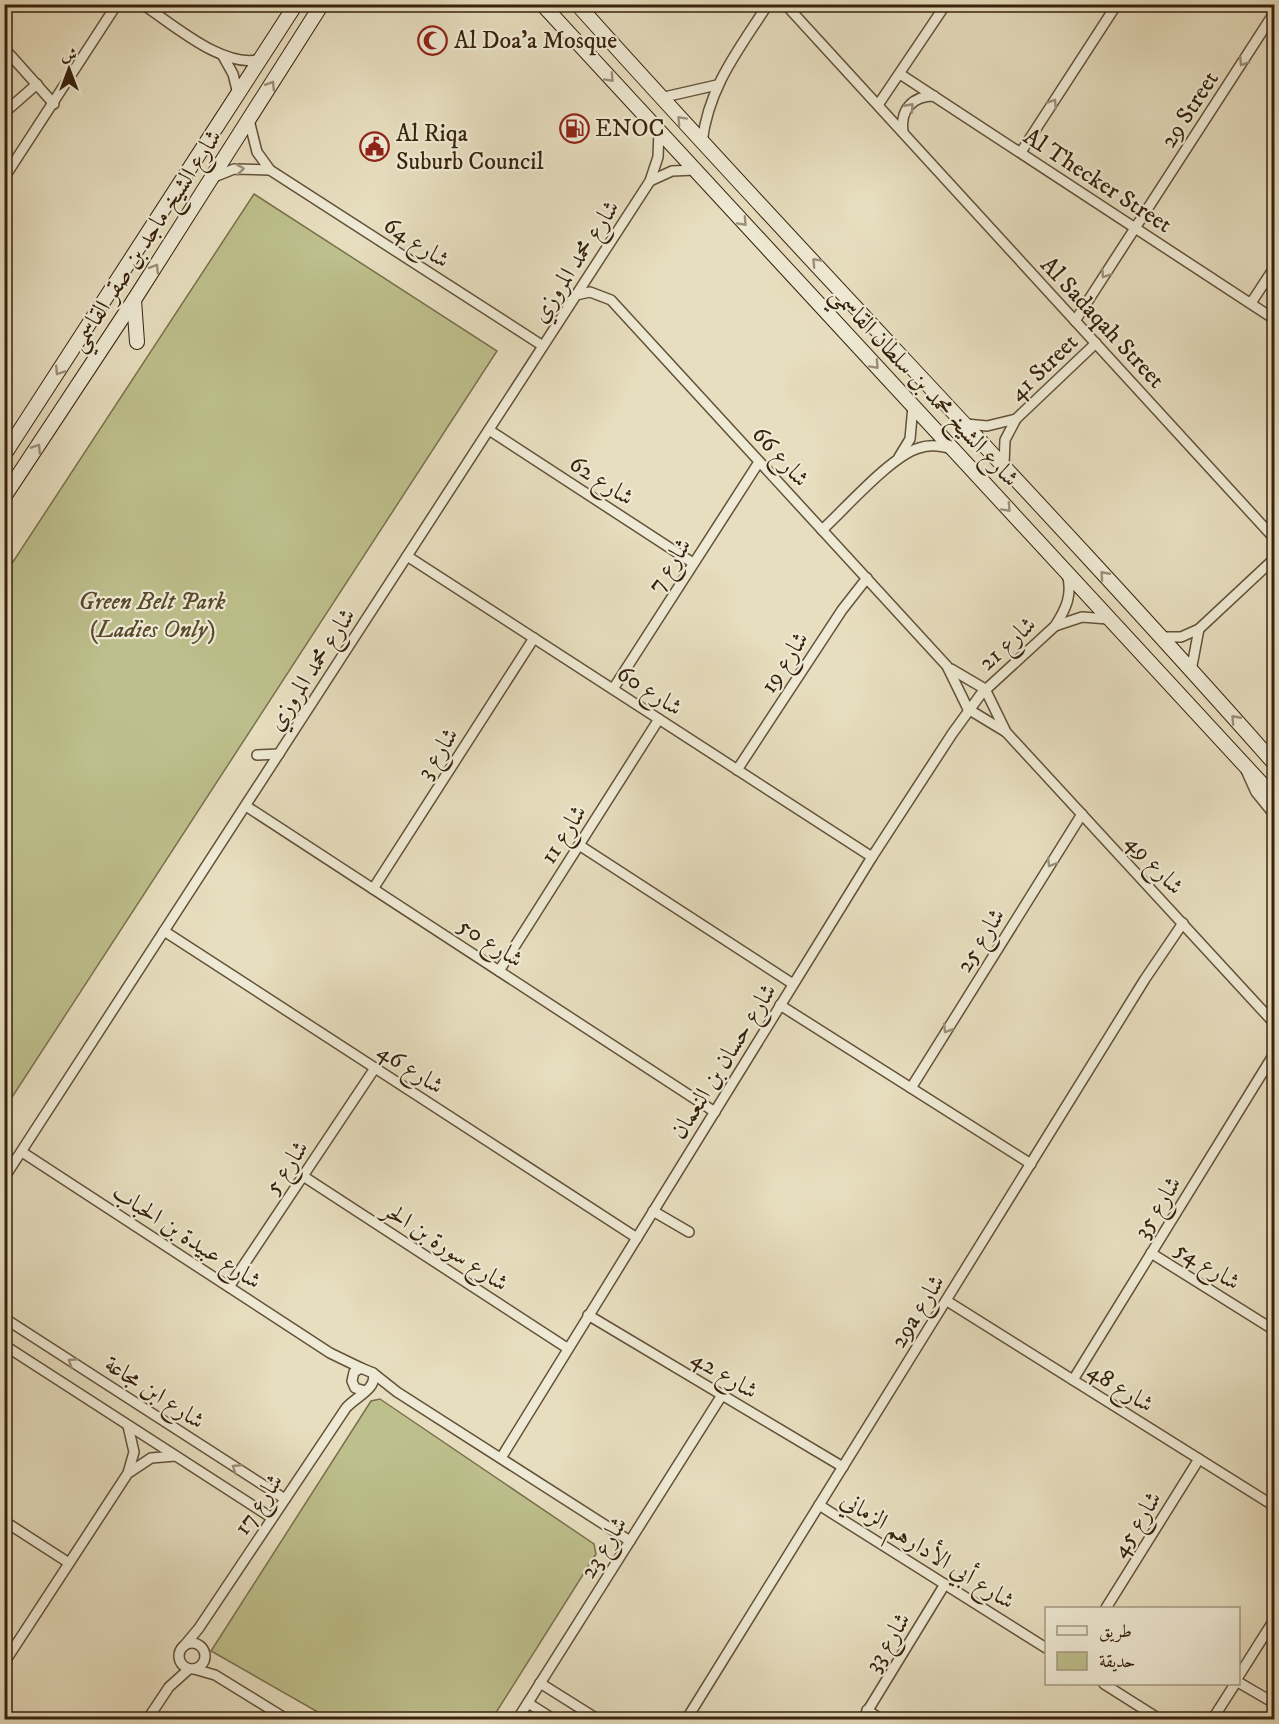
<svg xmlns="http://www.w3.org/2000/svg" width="1279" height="1724" font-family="'IM FELL DW Pica',Amiri,serif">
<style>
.green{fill:#bdbf8c;stroke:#7a704c;stroke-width:1.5}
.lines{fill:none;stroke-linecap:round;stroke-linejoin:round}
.minor-casing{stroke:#635139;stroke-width:12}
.tertiary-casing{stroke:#635139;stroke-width:15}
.secondary-casing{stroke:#37220c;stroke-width:16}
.minor{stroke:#efead5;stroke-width:9}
.tertiary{stroke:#efead5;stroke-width:12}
.secondary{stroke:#efead5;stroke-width:14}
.oneway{stroke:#9c907b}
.labels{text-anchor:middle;stroke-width:4.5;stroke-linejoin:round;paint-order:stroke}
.poi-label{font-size:24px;fill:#37220c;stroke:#efead5;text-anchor:start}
.street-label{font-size:24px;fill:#37220c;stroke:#efead5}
.park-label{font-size:24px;font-style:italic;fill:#58492c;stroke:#efead5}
</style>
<rect width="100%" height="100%" fill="#e7debf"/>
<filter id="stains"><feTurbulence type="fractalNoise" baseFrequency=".00333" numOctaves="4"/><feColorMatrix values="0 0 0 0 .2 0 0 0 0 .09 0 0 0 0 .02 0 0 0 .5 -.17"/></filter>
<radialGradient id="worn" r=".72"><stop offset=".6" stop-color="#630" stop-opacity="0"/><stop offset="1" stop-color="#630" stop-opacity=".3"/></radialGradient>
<g class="green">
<polygon points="254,194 497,351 5,1108 5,574"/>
<polygon points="380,1399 594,1544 596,1554 492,1719 330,1719 211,1651 371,1401"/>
</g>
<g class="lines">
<defs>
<g id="minor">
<path d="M142,4C173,24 224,70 261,59"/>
<polyline points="785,4 1274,538"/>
<polyline points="4,48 54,104"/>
<polyline points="223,56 233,74 238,94"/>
<polyline points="900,74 1274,319"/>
<polyline points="660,98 717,85"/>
<polyline points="878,105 946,4"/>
<polyline points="4,113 37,84"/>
<polyline points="249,120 257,152 270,170 543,346"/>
<path d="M903,132C900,110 912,96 934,96"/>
<path d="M702,142C709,86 738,51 768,4"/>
<polyline points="1021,152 1117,4"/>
<polyline points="214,177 234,169 270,170"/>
<polyline points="4,178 117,4"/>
<polyline points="650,181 672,171 695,170"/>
<polyline points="576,295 590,292 611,300 947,666 968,709 1006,732"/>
<polyline points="1251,303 1274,268"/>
<polyline points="1075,321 1274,13"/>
<polyline points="966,424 987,426 1016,419"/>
<polyline points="489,430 693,563"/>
<polyline points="899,457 910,439 913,406"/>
<polyline points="1004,465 1005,440 1016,419 1096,343"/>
<path d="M822,530C845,509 891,456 919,448C930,444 942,446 952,449"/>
<polyline points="407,556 872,857"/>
<polyline points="1055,626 1082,617 1108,619"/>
<polyline points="1161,637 1181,637 1199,629 1274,559"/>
<polyline points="951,669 985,689 1006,732 1274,1023"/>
<polyline points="1191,671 1199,629"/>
<polyline points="613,689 759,462"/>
<polyline points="257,755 279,754"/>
<polyline points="737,770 842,610 867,578"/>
<polyline points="246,806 715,1112"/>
<polyline points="579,845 793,984"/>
<polyline points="373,889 534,638"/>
<polyline points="164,931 637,1238"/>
<polyline points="499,971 659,719"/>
<polyline points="780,1005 1031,1164"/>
<polyline points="911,1088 1082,814"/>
<polyline points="22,1152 330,1353 361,1368"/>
<polyline points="303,1176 567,1348"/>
<polyline points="4,1178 650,181 658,157 659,131"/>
<polyline points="653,1211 689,1232"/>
<polyline points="1151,1253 1274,1330"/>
<polyline points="229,1287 375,1068"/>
<polyline points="947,1301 1274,1506"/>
<polyline points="588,1315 843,1467"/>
<polyline points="4,1318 285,1499"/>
<polyline points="4,1345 272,1518"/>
<polyline points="373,1373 397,1392 630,1541"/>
<polyline points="1073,1380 1274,1054"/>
<path d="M501,1458L872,857L952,734L981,694L1055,626C1066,609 1073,594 1067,574"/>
<polyline points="130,1472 151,1458 175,1456"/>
<polyline points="819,1505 1046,1648"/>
<polyline points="4,1521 69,1563"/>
<polyline points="1106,1608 1199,1459"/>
<circle cx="192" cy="1656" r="13"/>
<path d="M184,1646L199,1628L346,1408C355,1397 378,1389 373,1373L361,1368L354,1372L352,1381L355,1388L365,1391"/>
<polyline points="4,1663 128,1473 134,1452 128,1426"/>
<polyline points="194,1669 215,1675 288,1720"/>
<polyline points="1238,1677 1274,1620"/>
<polyline points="1238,1682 1274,1703"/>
<polyline points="540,1683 599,1720"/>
<polyline points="1104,1684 1161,1720"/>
<polyline points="528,1703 555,1720"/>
<polyline points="867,1710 882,1720"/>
<polyline points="147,1720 169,1687 189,1669"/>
<polyline points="517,1720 722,1395"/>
<polyline points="686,1720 1145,979 1183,923"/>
<polyline points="862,1720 945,1584"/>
<polyline points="1212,1720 1235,1684"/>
</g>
<polyline id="tertiary" points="1248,771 1257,791 1274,812"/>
<g id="secondary">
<polyline points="542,4 1274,797"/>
<path d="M577,4C806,260 1047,506 1274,763"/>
<polyline points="134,300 137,342"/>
<polyline points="4,455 296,4"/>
<polyline points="4,497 134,300 322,4"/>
</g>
</defs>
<use href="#minor" class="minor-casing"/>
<use href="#tertiary" class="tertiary-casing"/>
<use href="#secondary" class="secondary-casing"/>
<use href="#minor" class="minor"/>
<use href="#tertiary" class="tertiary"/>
<use href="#secondary" class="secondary"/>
</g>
<defs><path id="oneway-chevron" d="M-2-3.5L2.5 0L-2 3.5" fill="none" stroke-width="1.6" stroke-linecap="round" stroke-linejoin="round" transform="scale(1.5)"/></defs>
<g class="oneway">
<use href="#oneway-chevron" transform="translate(1243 62) rotate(123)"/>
<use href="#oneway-chevron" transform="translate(610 78) rotate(47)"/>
<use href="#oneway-chevron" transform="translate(271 85) rotate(-58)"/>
<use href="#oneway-chevron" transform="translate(1053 103) rotate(-57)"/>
<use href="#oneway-chevron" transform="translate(910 107) rotate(-48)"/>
<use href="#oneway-chevron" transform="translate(681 120) rotate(-133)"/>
<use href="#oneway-chevron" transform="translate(240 169) rotate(-7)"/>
<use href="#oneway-chevron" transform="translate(743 222) rotate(47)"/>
<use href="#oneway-chevron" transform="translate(816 262) rotate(-133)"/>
<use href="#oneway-chevron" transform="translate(155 268) rotate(-58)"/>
<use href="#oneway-chevron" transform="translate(1105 274) rotate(123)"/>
<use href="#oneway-chevron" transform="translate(875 365) rotate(47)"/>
<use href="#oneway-chevron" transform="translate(59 371) rotate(123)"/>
<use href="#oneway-chevron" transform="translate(37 448) rotate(-57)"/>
<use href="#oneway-chevron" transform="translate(1007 508) rotate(47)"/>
<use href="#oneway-chevron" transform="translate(1104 575) rotate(-132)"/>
<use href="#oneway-chevron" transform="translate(1235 719) rotate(-132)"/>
<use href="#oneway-chevron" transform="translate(1051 863) rotate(122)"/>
<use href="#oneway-chevron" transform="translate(947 1029) rotate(122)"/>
<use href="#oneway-chevron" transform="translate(72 1362) rotate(-147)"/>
<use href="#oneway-chevron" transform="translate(236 1468) rotate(-147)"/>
</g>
<defs>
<symbol id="mosque-ring" viewBox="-11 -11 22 22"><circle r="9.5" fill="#efead5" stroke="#8f2418" stroke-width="1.5"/><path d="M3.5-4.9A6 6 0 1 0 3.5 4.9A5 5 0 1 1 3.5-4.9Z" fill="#8f2418"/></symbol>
<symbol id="fuel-ring" viewBox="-11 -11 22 22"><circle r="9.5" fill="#efead5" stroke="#8f2418" stroke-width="1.5"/><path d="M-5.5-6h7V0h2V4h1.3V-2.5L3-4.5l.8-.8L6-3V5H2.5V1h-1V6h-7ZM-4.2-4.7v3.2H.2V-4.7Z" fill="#8f2418"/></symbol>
<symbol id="civic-ring" viewBox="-11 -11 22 22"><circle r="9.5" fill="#efead5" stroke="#8f2418" stroke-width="1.5"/><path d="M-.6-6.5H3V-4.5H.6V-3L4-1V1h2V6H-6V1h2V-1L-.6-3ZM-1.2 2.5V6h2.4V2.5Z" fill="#8f2418"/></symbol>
</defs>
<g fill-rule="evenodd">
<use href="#mosque-ring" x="416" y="24" width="33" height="33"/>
<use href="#fuel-ring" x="558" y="112" width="33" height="33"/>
<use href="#civic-ring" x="358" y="130" width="33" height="33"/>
</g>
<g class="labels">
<g class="poi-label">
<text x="454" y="48">Al Doa'a Mosque</text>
<text x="595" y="136">ENOC</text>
<text x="396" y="141">Al Riqa<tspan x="396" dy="28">Suburb Council</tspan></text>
</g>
<g class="street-label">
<text transform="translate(1189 109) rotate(-57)" y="8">29 Street</text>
<text transform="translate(1098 180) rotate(33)" y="8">Al Thecker Street</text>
<text transform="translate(145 240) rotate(-57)" y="8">شارع الشيخ ماجد بن صقر القاسمي</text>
<text transform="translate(417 242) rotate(33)" y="8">شارع 64</text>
<text transform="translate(575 261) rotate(-57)" y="8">شارع محمد المروزي</text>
<text transform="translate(1103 322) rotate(47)" y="8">Al Sadaqah Street</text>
<text transform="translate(1043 367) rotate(-44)" y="8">41 Street</text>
<text transform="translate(925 386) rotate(47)" y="8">شارع الشيخ محمد بن سلطان القاسمي</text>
<text transform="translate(781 456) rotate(48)" y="8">شارع 66</text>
<text transform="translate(602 480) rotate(33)" y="8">شارع 62</text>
<text transform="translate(669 565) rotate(-57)" y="8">شارع 7</text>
<text transform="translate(1007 643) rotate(-42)" y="8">شارع 21</text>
<text transform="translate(784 662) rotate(-57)" y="8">شارع 19</text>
<text transform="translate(311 669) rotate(-57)" y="8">شارع محمد المروزي</text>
<text transform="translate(650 690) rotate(33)" y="8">شارع 60</text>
<text transform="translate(437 753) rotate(-57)" y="8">شارع 3</text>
<text transform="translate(563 834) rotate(-57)" y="8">شارع 11</text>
<text transform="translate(1155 864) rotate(47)" y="8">شارع 49</text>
<text transform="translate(980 940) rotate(-58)" y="8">شارع 25</text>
<text transform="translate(491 942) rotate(33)" y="8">شارع 50</text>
<text transform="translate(723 1061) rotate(-58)" y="8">شارع حسان بن النعمان</text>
<text transform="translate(411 1068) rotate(33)" y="8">شارع 46</text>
<text transform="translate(286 1167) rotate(-56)" y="8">شارع 5</text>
<text transform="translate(1157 1207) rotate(-58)" y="8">شارع 35</text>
<text transform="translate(187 1236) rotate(33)" y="8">شارع عبيدة بن الحباب</text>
<text transform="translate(446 1246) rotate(33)" y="8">شارع سورة بن الحر</text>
<text transform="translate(1208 1265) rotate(32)" y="8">شارع 54</text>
<text transform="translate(917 1311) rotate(-58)" y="8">29a شارع</text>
<text transform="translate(725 1374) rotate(31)" y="8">شارع 42</text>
<text transform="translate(1121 1387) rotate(32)" y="8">شارع 48</text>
<text transform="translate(155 1392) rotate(33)" y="8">شارع ابن مجاعة</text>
<text transform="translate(258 1504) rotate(-56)" y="8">شارع 17</text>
<text transform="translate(1136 1524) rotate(-58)" y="8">شارع 45</text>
<text transform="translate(603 1547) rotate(-58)" y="8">شارع 23</text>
<text transform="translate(928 1550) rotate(32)" y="8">شارع أبي الأدارهم الزماني</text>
<text transform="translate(887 1642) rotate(-58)" y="8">شارع 33</text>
</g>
<g class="park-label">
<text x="152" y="609">Green Belt Park<tspan x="152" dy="28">(Ladies Only)</tspan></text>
</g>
</g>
<rect width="1279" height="1724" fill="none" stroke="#e7debf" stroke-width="24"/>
<rect x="6" y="6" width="1267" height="1712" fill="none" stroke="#37220c" stroke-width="3"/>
<rect x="12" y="12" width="1255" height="1700" fill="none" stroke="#37220c" stroke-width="1.5"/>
<rect x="1045" y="1607" width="195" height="78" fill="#efead5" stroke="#a59a85" stroke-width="1.5"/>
<rect x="1057" y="1626" width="30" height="9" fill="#efead5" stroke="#a59a85" stroke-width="1.5"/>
<text x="1099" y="1637" font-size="18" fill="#37220c">طريق</text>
<rect x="1057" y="1652" width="30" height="18" fill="#bdbf8c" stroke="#a59a85" stroke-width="1.5"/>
<text x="1099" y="1667" font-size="18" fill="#37220c">حديقة</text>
<g transform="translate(69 69)" stroke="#efead5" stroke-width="4.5" paint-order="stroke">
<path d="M0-4.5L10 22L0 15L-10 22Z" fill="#37220c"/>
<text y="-9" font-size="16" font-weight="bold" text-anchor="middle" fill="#37220c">ش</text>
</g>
<rect width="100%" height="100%" filter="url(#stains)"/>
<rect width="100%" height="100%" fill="url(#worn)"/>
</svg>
